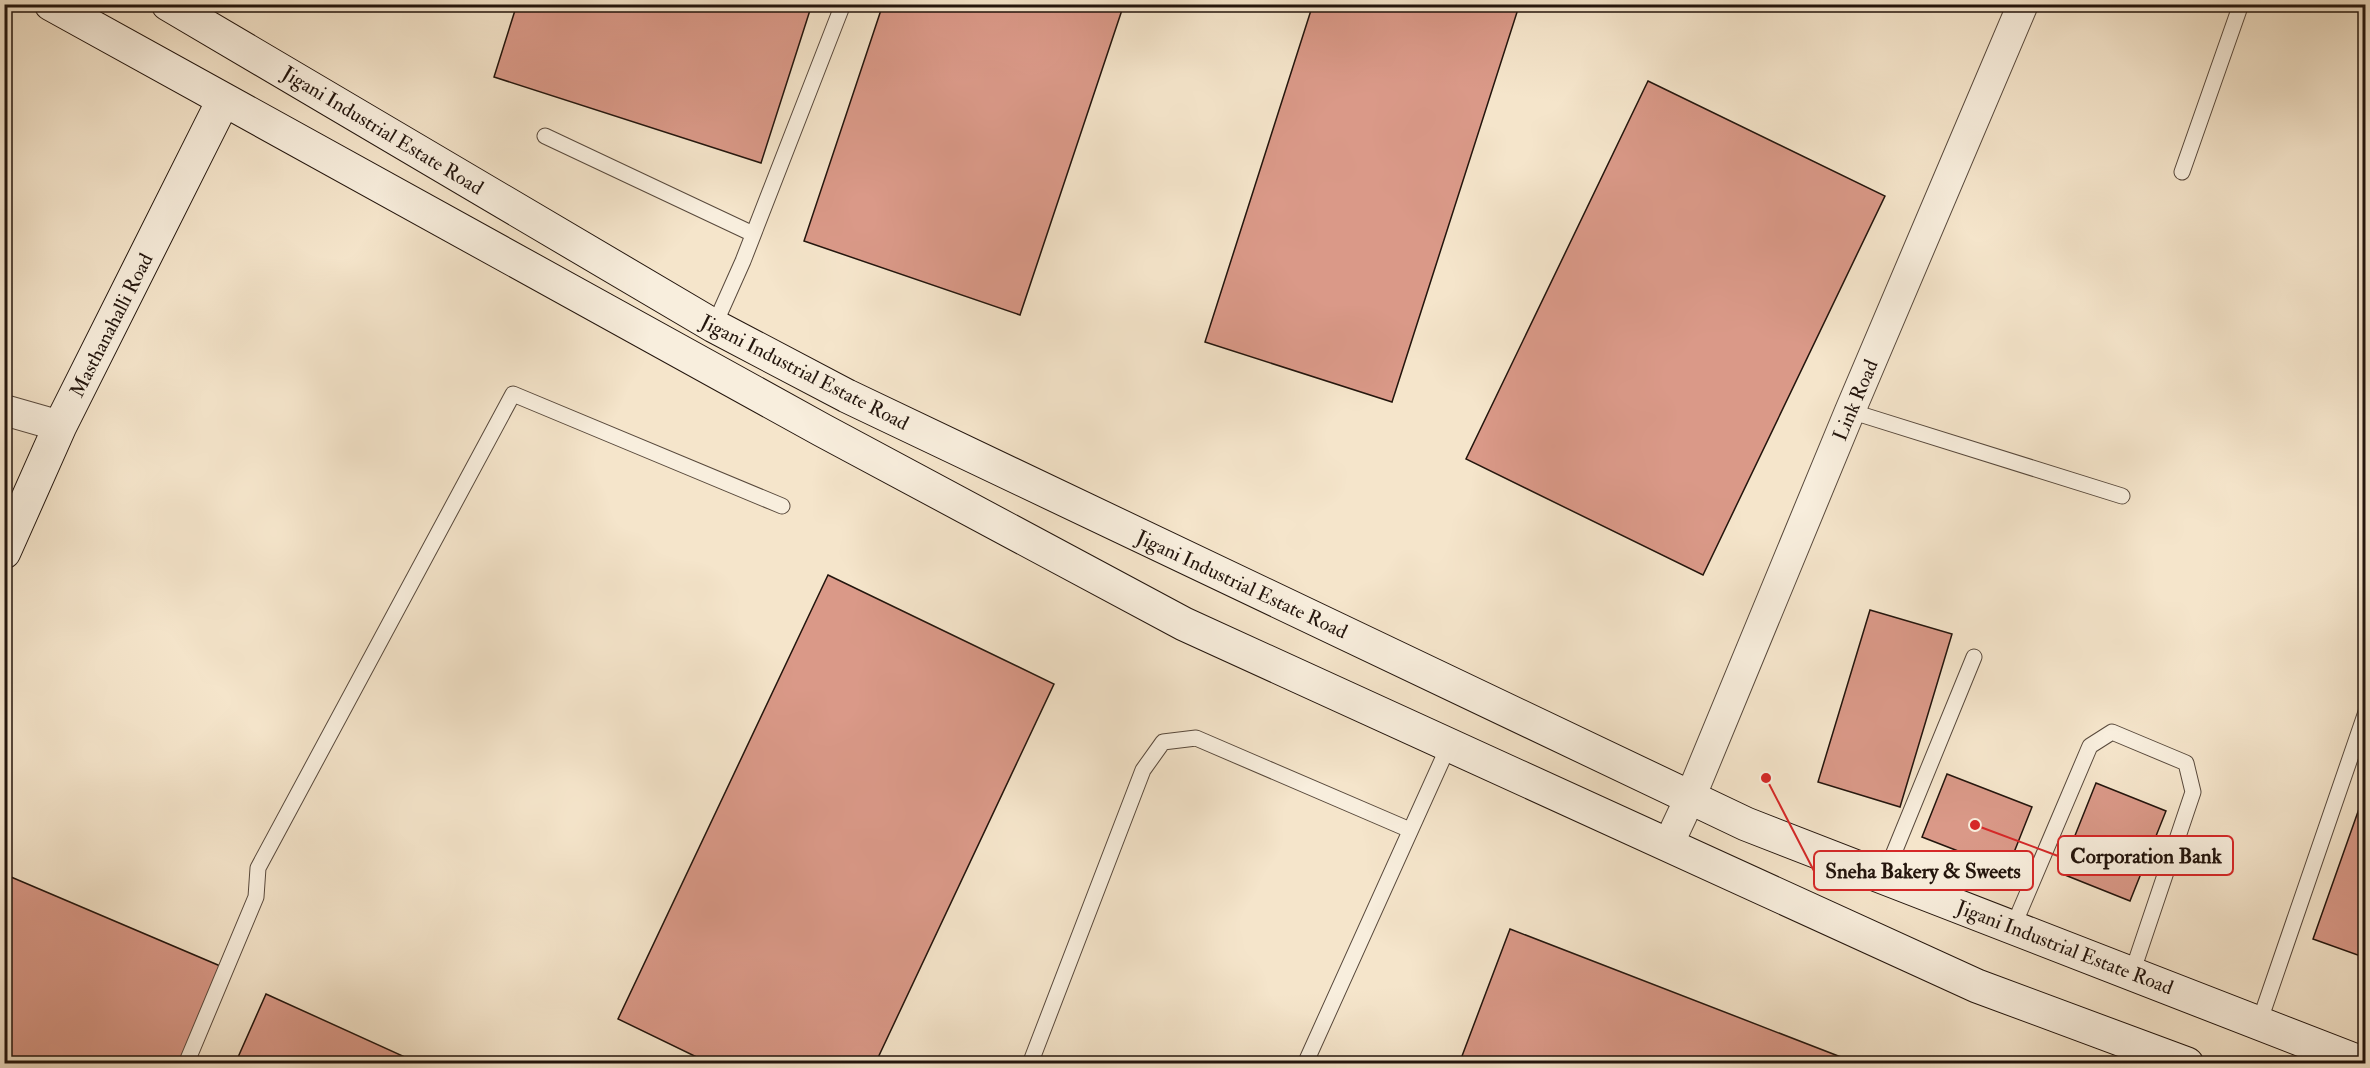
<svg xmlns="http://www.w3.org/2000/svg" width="2370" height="1068" font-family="'IM FELL Double Pica',serif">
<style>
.building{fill:#da9988;stroke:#23150d;stroke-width:1.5}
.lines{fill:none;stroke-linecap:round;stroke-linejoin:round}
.lane-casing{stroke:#58493c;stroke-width:17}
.street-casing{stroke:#58493c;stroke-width:32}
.secondary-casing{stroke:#23150d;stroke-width:35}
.lane{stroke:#f8eedd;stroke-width:15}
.street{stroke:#f8eedd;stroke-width:30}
.secondary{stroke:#f8eedd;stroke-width:33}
.labels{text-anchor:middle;stroke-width:4.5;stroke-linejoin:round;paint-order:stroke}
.street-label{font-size:20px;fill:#23150d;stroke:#f8eedd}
.leader{fill:none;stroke:#d62828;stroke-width:2}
.callout-dot{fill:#d62828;stroke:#f8eedd;stroke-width:2}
.callout{fill:#f8eedd;stroke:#d62828;stroke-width:2}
.callout-label{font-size:21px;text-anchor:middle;font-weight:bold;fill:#23150d}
</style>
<rect width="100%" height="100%" fill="#f5e5cb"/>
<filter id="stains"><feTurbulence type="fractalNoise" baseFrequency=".00333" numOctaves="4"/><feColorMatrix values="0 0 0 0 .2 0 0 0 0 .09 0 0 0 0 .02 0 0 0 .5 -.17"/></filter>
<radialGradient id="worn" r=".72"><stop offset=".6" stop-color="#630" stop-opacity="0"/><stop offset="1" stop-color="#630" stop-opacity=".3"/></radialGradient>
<g class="building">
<polygon points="517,4 812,4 761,163 494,77"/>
<polygon points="883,4 1124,4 1020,315 804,241"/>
<polygon points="1313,4 1514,4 1519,6 1392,402 1205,342"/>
<polygon points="1648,81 1885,196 1703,575 1466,459"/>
<polygon points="828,575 1054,684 875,1064 711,1064 618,1019"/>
<polygon points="1870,610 1952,634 1900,807 1818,782"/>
<polygon points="1947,774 2032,807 2007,870 1922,837"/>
<polygon points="2096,783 2166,811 2130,901 2060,873"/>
<polygon points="2366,789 2366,958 2313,939"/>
<polygon points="4,874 232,971 193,1064 4,1064"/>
<polygon points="1510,929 1859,1064 1459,1064"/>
<polygon points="266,994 416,1062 415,1064 235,1064"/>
</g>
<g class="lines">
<defs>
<g id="lane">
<polyline points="545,136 753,234"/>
<polyline points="2182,172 2241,4"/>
<polyline points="714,326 743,261 843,4"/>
<polyline points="1850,411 2122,496"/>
<polyline points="1884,877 1974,657"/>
<polyline points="2013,927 2090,746 2112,732 2186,763 2193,792 2132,973"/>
<polyline points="2259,1023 2366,712"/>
<polyline points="186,1064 256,897 258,868 513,394 782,506"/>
<polyline points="1030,1064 1143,770 1163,742 1196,738 1410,830"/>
<polyline points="1305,1064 1449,745"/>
</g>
<g id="street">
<polyline points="4,410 60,426"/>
<polyline points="1668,845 1690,798 1850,411 2023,4"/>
</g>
<g id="secondary">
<polyline points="51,4 822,430 1184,624 1977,986 2187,1064"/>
<polyline points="168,4 714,326 847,396 1746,824 2364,1064"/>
<polyline points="4,552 60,426 223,101"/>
</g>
</defs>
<use href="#lane" class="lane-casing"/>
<use href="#street" class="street-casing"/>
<use href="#secondary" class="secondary-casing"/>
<use href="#lane" class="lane"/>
<use href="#street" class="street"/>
<use href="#secondary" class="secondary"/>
</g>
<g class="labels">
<g class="street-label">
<text transform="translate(383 130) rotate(31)" y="7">Jigani Industrial Estate Road</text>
<text transform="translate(111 325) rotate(-63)" y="7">Masthanahalli Road</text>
<text transform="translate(805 372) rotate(27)" y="7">Jigani Industrial Estate Road</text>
<text transform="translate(1855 400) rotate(-67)" y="7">Link Road</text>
<text transform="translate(1242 584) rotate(25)" y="7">Jigani Industrial Estate Road</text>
<text transform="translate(2065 947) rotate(21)" y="7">Jigani Industrial Estate Road</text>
</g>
</g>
<path class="leader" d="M1975 825L2058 856M1766 778L1814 871"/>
<g class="callout-dot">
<circle cx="1975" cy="825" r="6"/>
<circle cx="1766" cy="778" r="6"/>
</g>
<g class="callout">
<rect x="2058" y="836" width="175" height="39" rx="6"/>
<rect x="1814" y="851" width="219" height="39" rx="6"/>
</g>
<g class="callout-label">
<text x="2146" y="863">Corporation Bank</text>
<text x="1923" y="878">Sneha Bakery &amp; Sweets</text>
</g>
<rect width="2370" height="1068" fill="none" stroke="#f5e5cb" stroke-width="24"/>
<rect x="6" y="6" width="2358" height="1056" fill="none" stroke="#23150d" stroke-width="3"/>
<rect x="12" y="12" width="2346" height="1044" fill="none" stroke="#23150d" stroke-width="1.5"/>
<rect width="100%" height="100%" filter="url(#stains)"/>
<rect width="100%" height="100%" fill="url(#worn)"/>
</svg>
